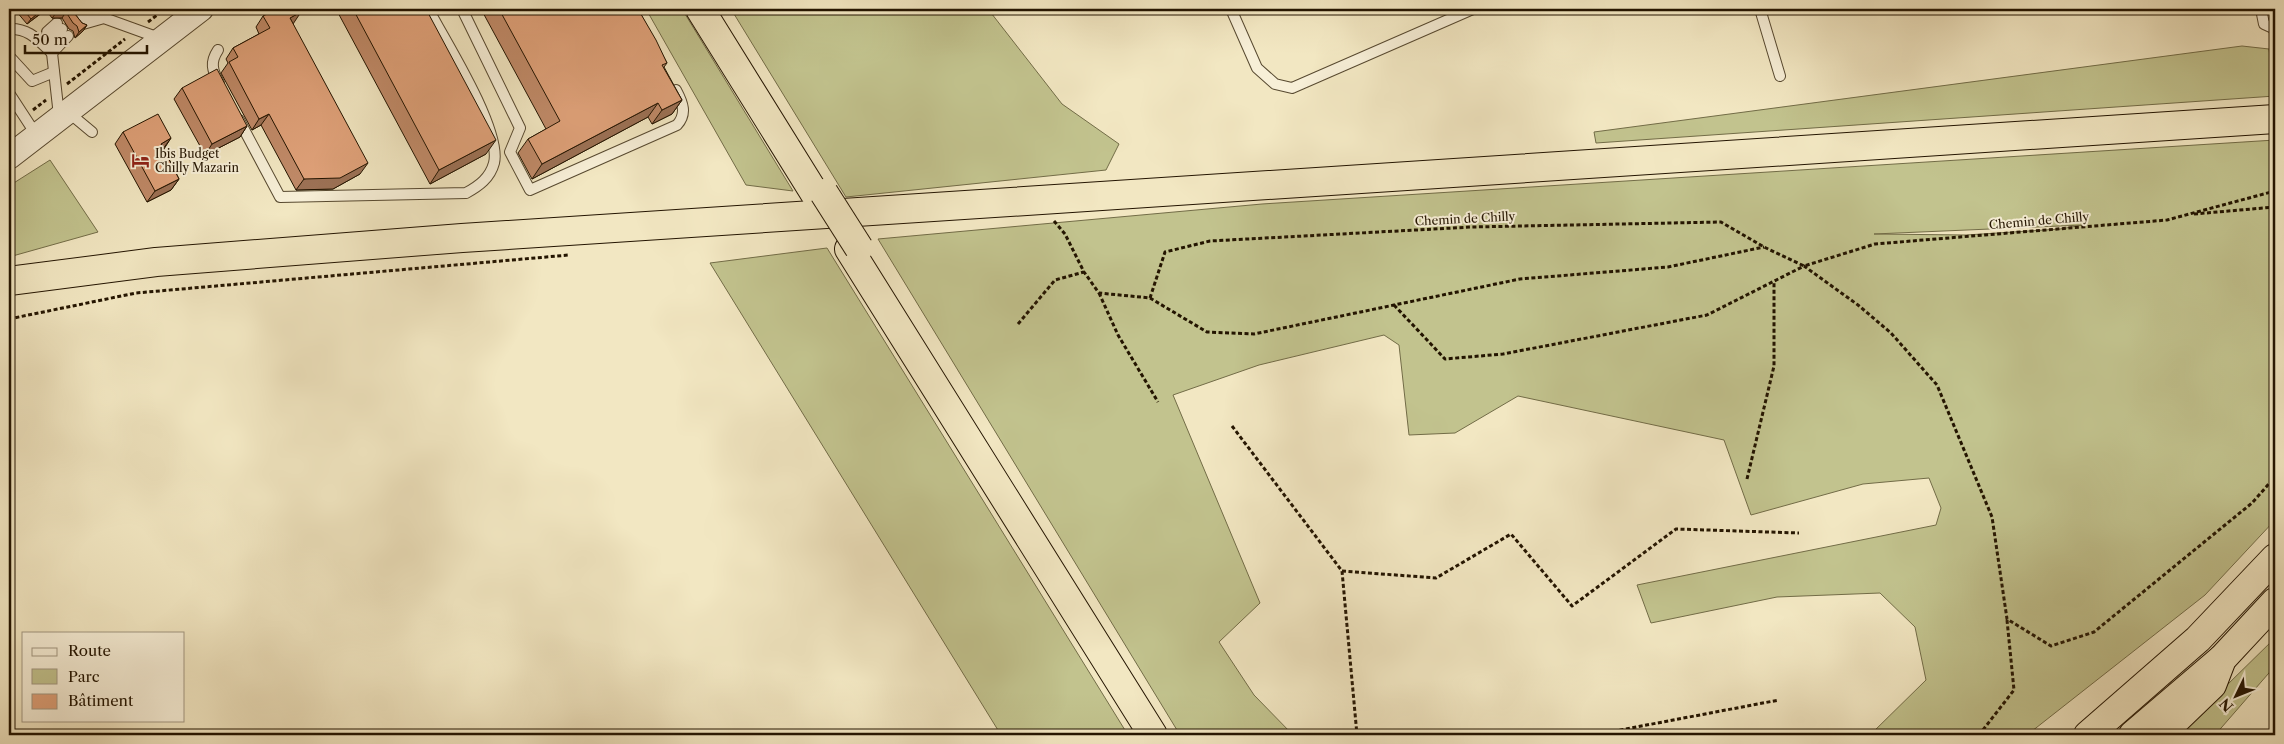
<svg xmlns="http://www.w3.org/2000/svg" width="2284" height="744" font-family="'Libre Caslon Text',serif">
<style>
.green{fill:#c2c38e;stroke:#726c47;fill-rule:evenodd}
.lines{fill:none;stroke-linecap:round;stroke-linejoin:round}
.service-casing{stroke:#574930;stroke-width:12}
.tertiary-casing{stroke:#574930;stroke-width:26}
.trunk-casing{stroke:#231400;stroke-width:30}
.motorway-casing{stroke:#231400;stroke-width:30}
.path{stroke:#231400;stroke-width:3;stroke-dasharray:4 2.5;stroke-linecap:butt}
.service{stroke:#f7efd7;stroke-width:10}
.tertiary{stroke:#f7efd7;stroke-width:24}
.trunk{stroke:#f2e7c2;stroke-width:28}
.motorway{stroke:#f2e7c2;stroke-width:28}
.motorway-bridge-casing{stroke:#231400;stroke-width:30;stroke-linecap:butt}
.motorway-bridge{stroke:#f2e7c2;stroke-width:28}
.wall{fill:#c08a68;stroke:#231400}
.shaded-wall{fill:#9c7155;stroke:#231400}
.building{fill:#dfa179;stroke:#231400}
.labels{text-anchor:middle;stroke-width:4;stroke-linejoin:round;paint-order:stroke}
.poi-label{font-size:12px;fill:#231400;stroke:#f7efd7;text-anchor:start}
.street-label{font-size:12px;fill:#231400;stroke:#f7efd7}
</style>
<rect width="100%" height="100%" fill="#f2e7c2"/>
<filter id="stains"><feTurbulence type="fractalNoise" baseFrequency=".004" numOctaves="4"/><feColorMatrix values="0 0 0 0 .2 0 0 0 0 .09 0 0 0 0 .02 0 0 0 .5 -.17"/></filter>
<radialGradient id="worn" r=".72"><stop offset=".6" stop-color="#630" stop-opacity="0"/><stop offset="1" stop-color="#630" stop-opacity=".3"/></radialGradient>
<g class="green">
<polygon points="646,9 682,9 793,191 746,185"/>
<polygon points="731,9 988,9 1062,104 1119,144 1106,170 846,197"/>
<polygon points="2242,46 2269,49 2275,96 1596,143 1594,132"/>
<path d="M2275,140V520L2205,595L2027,735H1870L1926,680L1915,627L1880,593L1777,597L1651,623L1637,585L1936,525L1941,508L1929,478L1863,484L1751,515L1724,440L1518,396L1455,433L1409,435L1399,345L1384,335L1259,365L1173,395L1260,603L1219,642L1254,695L1293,735H1180L878,239L1262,204ZM2083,225L2060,229L1966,235L1874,234Z"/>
<polygon points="50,160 98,232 9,257 9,186"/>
<polygon points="827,248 1128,735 1001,735 710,263"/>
<polygon points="2275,638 2275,666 2215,735 2176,735"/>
</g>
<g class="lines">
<defs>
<g id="service">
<path d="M462,9L520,128L510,152L530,190L677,125C687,114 683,103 676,90"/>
<polyline points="1231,9 1257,68 1275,84 1292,88 1473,9"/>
<polyline points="1760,9 1780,76"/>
<polyline points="2261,9 2264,24 2275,29"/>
<polyline points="77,17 84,14 100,17"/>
<polyline points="83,24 104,18 162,39"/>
<path d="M9,29C29,28 38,40 52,53"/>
<polyline points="52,47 53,38 62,29"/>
<path d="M218,50C210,62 212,70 219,83"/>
<polyline points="52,52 47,32 57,23"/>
<polyline points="9,56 32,81 54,72"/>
<polyline points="9,93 37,136"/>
<polyline points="68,112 92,132"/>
<polyline points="59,116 52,53 68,36"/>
<path d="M239,120L280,197L466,193C479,186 490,178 494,163C502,131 445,40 428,9"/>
</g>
<polyline id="tertiary" points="9,157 201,9"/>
<g id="trunk">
<polyline points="9,281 156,262 462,238 2275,119"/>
<polyline points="2160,735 2212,685 2222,659 2275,602"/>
</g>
<g id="motorway">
<polyline points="700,9 815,194"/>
<polyline points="849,249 1153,735"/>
<polyline points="2088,735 2198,639 2275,558"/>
<polyline points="2133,735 2222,659"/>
</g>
</defs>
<use href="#service" class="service-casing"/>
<use href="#tertiary" class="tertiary-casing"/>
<use href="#trunk" class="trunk-casing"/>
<use href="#motorway" class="motorway-casing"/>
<g class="path">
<polyline points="148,22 165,9"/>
<polyline points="67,84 125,39"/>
<polyline points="33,110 46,100"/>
<polyline points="2194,214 2275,207"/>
<polyline points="1054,221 1065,234 1084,272 1099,293 1150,298 1207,332 1254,334 1520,279 1668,267 1764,247"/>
<polyline points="1099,293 1118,335 1158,402"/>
<polyline points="1150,298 1165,252 1210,241 1472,227 1721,222 1764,247 1804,266 1875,244 2167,220 2275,191"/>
<polyline points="1394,305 1445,359 1503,354 1707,315 1804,266 1858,305 1891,333 1937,385 1992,517 2007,619 2051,646 2094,632 2252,503 2275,477"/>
<polyline points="9,319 136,293 569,255"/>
<polyline points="1018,324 1055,280 1084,272"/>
<polyline points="1232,426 1342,571 1357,735"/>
<polyline points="1747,479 1774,366 1774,281"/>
<polyline points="1342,571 1436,578 1511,534 1572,606 1676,529 1799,533"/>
<polyline points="1594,735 1779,700"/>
<polyline points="1979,735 2014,690 2007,620"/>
</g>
<use href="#service" class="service"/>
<use href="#tertiary" class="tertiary"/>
<use href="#trunk" class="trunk"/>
<use href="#motorway" class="motorway"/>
<defs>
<polyline id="motorway-bridge" points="824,193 859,248"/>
</defs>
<use href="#motorway-bridge" class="motorway-bridge-casing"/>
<use href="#motorway-bridge" class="motorway-bridge"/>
</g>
<g class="wall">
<polygon points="17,9 71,9 82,23 87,25 83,31 75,38 73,31 69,29 62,18 52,18 46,10 27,24 16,11"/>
<polygon points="336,9 426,9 486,154 430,184"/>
<polygon points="481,9 638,9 667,63 664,67 682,100 672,114 652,124 648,117 532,179 518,153 528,139 546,129"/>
<polygon points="263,16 293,24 360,174 333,189 296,190 261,125 252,130 221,73 228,63 226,59 233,48 259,34 256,27"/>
<polygon points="182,88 247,126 240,137 205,155 174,99"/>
<polygon points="123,132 171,138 164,149 179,179 171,190 147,202 115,144"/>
</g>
<g class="shaded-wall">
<polygon points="43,9 46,9 27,24 31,19"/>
<polygon points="57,12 66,12 62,18 52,18"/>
<polygon points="301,12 293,24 290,18"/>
<polygon points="87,25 83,31 75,38 79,32"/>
<polygon points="682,100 672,114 652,124 662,110"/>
<polygon points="658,103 648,117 532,179 542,164"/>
<polygon points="269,114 261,125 252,130 259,119"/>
<polygon points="247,126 240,137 205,155 212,144"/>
<polygon points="171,138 163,149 161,144"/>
<polygon points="496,140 486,154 430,184 439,170"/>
<polygon points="368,163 360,174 333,189 296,190 304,179"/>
<polygon points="179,179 171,190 147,202 155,191"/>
</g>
<g class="building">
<polygon points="23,9 43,9 31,19"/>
<polygon points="54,9 71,9 82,23 87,25 79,32 77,26 73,23 66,12 57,12"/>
<polygon points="277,9 299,9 301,12 290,18 368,163 340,178 304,179 269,114 259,119 229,62 238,57 233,48 270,28 263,16"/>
<polygon points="353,9 426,9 496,140 439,170"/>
<polygon points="499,9 638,9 656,40 667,63 662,65 682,100 662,110 658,103 542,164 528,139 560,121"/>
<polygon points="217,69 247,126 212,144 182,88"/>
<polygon points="158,114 171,138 161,144 179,179 155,191 123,132"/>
</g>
<defs>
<symbol id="hotel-bare" viewBox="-9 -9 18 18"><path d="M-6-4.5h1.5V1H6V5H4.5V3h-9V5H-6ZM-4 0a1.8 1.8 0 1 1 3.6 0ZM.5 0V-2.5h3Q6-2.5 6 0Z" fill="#8f2418" stroke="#f7efd7" stroke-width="2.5" paint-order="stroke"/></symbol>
</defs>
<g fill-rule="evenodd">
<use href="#hotel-bare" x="128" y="148" width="25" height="25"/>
</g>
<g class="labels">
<g class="poi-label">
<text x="155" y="158">Ibis Budget<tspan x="155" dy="14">Chilly Mazarin</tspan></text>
</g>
<g class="street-label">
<text transform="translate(1465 219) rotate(-3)" y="4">Chemin de Chilly</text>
<text transform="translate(2039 221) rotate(-5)" y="4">Chemin de Chilly</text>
</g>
</g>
<rect width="2284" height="744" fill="none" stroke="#f2e7c2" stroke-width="30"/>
<rect x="10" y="10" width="2264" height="724" fill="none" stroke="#231400" stroke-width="2.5"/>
<rect x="15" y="15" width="2254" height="714" fill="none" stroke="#231400"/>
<rect x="22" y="632" width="162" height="90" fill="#f7efd7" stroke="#a29781"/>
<rect x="32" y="648" width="25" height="8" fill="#f7efd7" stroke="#a29781"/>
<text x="68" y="656" font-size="15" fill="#231400">Route</text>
<rect x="32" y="669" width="25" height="15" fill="#c2c38e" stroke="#a29781"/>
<text x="68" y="682" font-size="15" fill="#231400">Parc</text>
<rect x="32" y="694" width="25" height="15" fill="#dfa179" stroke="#a29781"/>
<text x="68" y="706" font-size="15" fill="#231400">Bâtiment</text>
<g transform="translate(2236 696) rotate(227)" stroke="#f7efd7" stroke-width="4" paint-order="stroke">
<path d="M0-4L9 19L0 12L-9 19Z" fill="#231400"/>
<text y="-8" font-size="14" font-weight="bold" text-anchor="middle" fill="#231400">N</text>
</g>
<path d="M25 45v8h122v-8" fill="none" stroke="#231400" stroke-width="2.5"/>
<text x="32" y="45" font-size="15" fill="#231400" stroke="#f7efd7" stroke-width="4" paint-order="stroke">50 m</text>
<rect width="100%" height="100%" filter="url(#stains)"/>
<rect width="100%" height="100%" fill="url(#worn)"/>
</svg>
